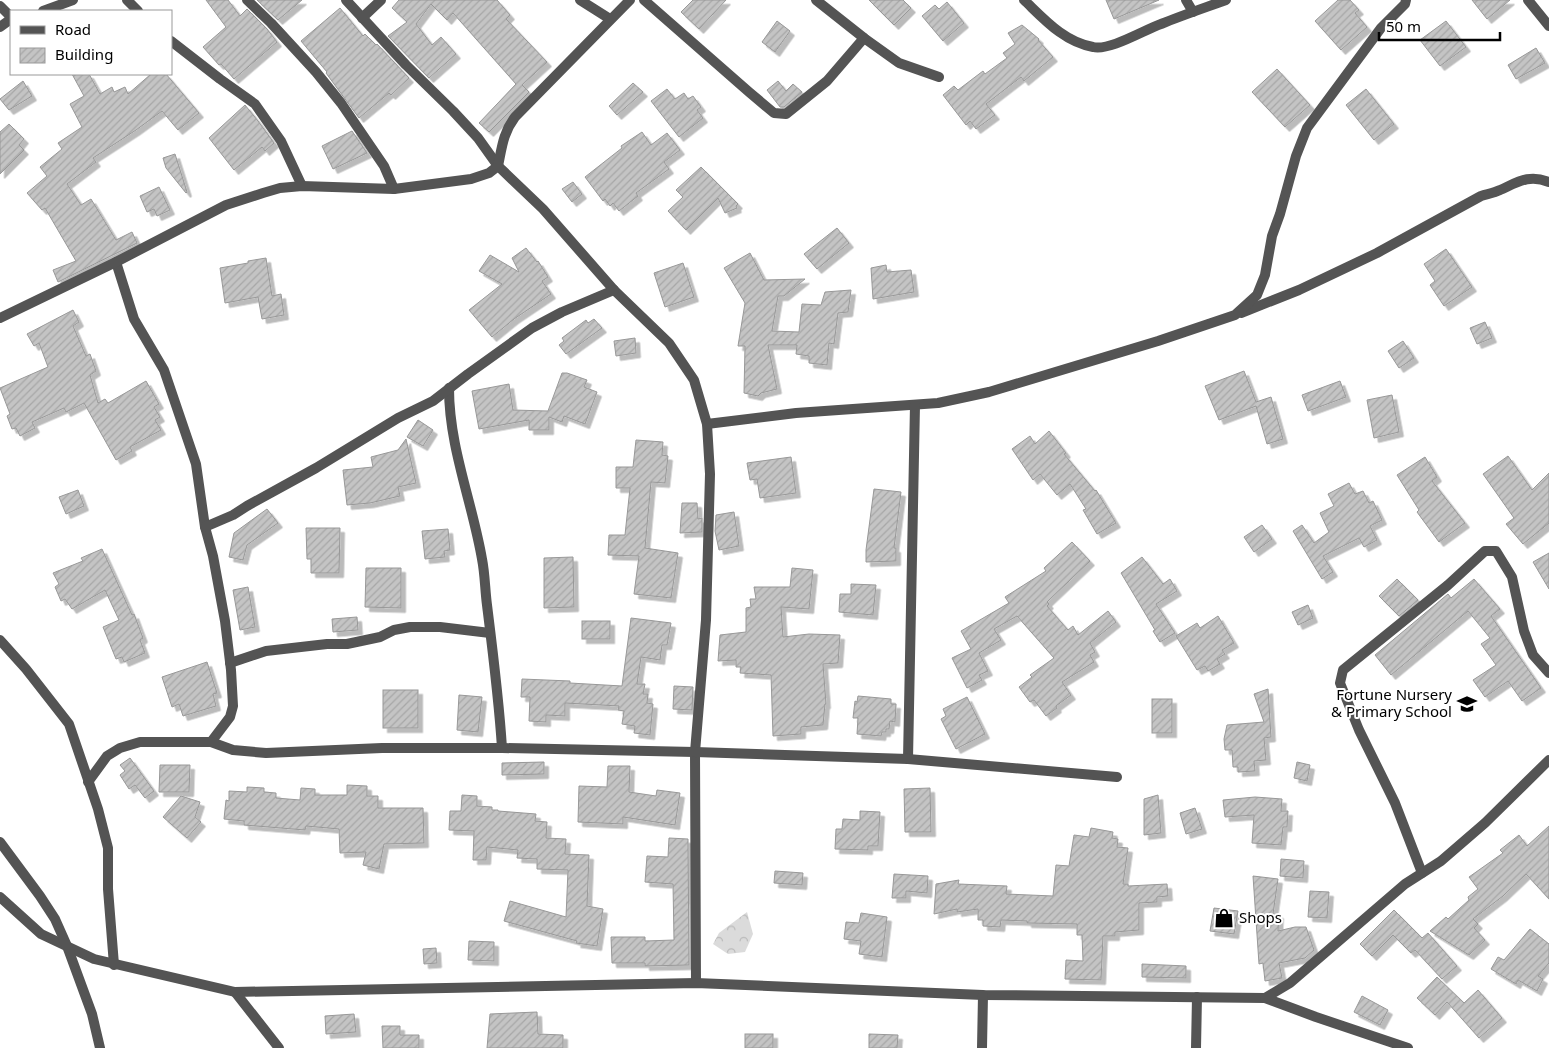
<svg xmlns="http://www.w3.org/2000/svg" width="1549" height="1048" font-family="'Noto Sans',sans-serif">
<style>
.park{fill:url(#park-crowns)}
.building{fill:url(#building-hatch);stroke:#989898;filter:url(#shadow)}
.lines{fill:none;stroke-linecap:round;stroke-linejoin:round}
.minor{stroke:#545454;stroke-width:10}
.tertiary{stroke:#545454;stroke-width:10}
.labels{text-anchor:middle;stroke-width:4;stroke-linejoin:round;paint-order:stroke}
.poi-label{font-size:15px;fill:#000;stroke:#fff;text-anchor:end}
</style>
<defs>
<pattern id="park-crowns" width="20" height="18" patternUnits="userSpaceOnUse" patternTransform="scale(1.25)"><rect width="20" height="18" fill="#dbdbdb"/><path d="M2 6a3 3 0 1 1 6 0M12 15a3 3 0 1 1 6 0" fill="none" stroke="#bababa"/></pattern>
<pattern id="building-hatch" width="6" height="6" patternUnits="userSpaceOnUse" patternTransform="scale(1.25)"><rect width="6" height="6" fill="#c4c4c4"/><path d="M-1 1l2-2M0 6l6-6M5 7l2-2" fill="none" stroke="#a7a7a7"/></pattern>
<filter id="shadow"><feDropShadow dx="4.5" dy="4.5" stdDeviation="0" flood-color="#0004"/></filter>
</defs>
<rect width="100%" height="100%" fill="#fff"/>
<polygon class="park" points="747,912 753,934 745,952 728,954 713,944 719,933"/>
<g class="building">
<polygon points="206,0 228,0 240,16 247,9 267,29 277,42 234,79 221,64 219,65 203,47 226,27"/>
<polygon points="257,0 302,0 278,20"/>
<polygon points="399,0 497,0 510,15 506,19 547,62 522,85 529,92 489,132 479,123 516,84 453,13 447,20 431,4 416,24 432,45 441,37 456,54 429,78 388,36 407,22 392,8"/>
<polygon points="693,0 726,0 699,29 681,12"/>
<polygon points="869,0 903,0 911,8 894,25"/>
<polygon points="1106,0 1159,0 1114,19"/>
<polygon points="1338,0 1350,0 1359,10 1355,13 1367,27 1341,50 1315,21"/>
<polygon points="1472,0 1510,0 1487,19"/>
<polygon points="947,2 964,23 943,41 922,16 935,5 939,9"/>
<polygon points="340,8 363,36 365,34 376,45 377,44 409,78 391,95 389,93 359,118 326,73 327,72 301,41"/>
<polygon points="777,21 790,31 775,52 762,42"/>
<polygon points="1446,21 1466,47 1440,66 1420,40"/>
<polygon points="1022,25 1039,39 1038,40 1053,57 1024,81 1021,77 986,104 995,115 976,129 970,121 966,125 943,95 954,86 958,90 983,71 985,74 1007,58 1003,53 1015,44 1008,33"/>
<polygon points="1536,48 1545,63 1516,79 1508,65"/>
<polygon points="1277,69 1310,105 1285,127 1252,92"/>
<polygon points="72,74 89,74 100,94 112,87 114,92 125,87 128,94 151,74 166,74 199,113 178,130 162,111 136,130 93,158 96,162 67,184 81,205 91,199 116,240 132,232 137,243 58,282 53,270 76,261 45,208 42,210 27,193 47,176 40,167 62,149 58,143 82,127 70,104 84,96"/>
<polygon points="23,81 32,96 9,110 0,99"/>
<polygon points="778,81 786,91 793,84 802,92 784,107 780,107 767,90"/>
<polygon points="633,83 643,92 617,115 609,106"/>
<polygon points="667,89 675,99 684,93 688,99 693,96 701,107 697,110 703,118 679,137 651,101"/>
<polygon points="1366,89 1394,124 1374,140 1346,105"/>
<polygon points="245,105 258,121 274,143 265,151 262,147 234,170 209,138"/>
<polygon points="9,124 24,139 19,145 24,150 0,174 0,132"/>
<polygon points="352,131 367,153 333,169 322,146"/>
<polygon points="642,132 651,145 667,133 680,150 664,162 669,169 636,193 638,196 619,211 613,203 610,206 605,199 603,201 585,177 622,148 621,146"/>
<polygon points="175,154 187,192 186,193 166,168 163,158"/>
<polygon points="701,167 738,204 736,206 737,208 725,213 718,198 686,230 668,211 683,197 676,190"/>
<polygon points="573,182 582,194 572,202 562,189"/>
<polygon points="159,187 170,210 157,216 154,209 147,212 140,196"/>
<polygon points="837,228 849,243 817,269 804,254"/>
<polygon points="526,248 537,262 538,261 548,277 542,281 551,294 514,319 492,337 469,310 502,284 479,271 490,255 519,272 512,258"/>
<polygon points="1446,249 1472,287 1444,306 1430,285 1435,281 1424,264"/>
<polygon points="750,253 764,280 805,279 784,296 778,296 772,331 799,332 802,304 821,305 825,292 851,290 848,312 838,313 834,344 829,343 827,365 809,363 809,356 796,354 797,345 768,345 777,389 761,393 758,396 744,393 745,346 738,346 745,303 724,268"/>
<polygon points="266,258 272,296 281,294 284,315 262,319 258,297 225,303 220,268 248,263 248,261"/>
<polygon points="683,263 694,297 665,307 654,273"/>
<polygon points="886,265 887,272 911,270 914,292 873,299 871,268"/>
<polygon points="73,310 79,322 73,326 86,356 90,354 96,371 90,375 98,403 105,399 108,403 146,381 159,404 154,407 160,417 155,420 161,430 130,447 132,451 116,460 84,403 66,412 64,408 32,422 35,428 20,436 16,428 12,429 7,416 10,414 0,388 48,367 39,343 34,346 27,334"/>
<polygon points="594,319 602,328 566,354 559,345 564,341 562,338 586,320 588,323"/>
<polygon points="1485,322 1492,338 1477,344 1470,328"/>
<polygon points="635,338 636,353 616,356 614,341"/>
<polygon points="1403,341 1414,358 1399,368 1388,351"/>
<polygon points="1244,371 1256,402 1271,397 1283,439 1267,444 1256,406 1219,420 1205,386"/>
<polygon points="562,373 567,373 587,380 584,387 597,392 585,424 564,416 562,422 549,417 549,430 529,430 529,420 479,429 472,391 509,384 513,410 548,411"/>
<polygon points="1340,381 1346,397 1308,411 1302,395"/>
<polygon points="1392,395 1399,432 1374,438 1367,400"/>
<polygon points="418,420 433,430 423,446 407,437"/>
<polygon points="1049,431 1066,453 1064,454 1095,491 1096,490 1116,523 1097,534 1083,510 1086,509 1070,484 1057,495 1040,474 1033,480 1012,449 1030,436 1035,444"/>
<polygon points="406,439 416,483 398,487 400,496 370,503 347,505 343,470 373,467 371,457 398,450"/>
<polygon points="636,440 663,442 662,455 668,456 665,483 651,482 645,548 678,553 671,598 634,594 639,556 608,555 609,535 625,535 630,488 616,488 616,467 633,467"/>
<polygon points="1508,456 1532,490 1549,473 1549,523 1523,544 1506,524 1514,518 1483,474"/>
<polygon points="791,457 796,493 760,498 757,479 750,480 747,463"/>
<polygon points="1425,457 1437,477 1432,481 1465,523 1439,542 1417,512 1419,510 1397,475"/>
<polygon points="1349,483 1355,494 1363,491 1369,503 1373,501 1382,520 1370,526 1377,540 1364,547 1359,538 1323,556 1333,572 1322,579 1293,531 1302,525 1314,543 1329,532 1320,513 1334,506 1328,494"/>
<polygon points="874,489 901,492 894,548 896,548 896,561 866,562 866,550"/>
<polygon points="78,490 84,506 66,514 59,497"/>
<polygon points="682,503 697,503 698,519 702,518 702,532 680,533"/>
<polygon points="267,509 278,523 247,545 243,560 229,557 234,533"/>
<polygon points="734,512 739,546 719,550 715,531 716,515"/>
<polygon points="1262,525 1272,539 1254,552 1244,537"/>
<polygon points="306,528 340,528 339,573 311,573 311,559 307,559"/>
<polygon points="448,529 450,550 444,551 445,557 425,559 422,531"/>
<polygon points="1072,542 1090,561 1047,602 1049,604 1047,606 1068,630 1073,626 1078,635 1108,611 1116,622 1090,643 1095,652 1090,655 1094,662 1062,682 1071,695 1056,706 1057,708 1046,716 1034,700 1030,702 1019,687 1032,677 1030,675 1054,658 1017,616 994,629 1001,640 979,653 988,671 979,675 982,680 967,688 952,658 971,649 961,631 1009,603 1005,597 1046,571 1044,568"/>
<polygon points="102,549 132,615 134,614 143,638 140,640 145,653 124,662 122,657 116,659 103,627 119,620 105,590 72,609 65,599 61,601 55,587 59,584 53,573 83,561 81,558"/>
<polygon points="1549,553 1549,589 1533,562"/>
<polygon points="573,557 574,607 544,608 544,558"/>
<polygon points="1142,557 1163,584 1170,579 1177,591 1156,604 1175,633 1160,642 1153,631 1155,630 1121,573"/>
<polygon points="366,568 401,568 401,608 365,607"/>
<polygon points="792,568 813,570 809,609 781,607 783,637 809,634 840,635 838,663 823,664 826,704 825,704 823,725 801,727 801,734 773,736 771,675 740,673 741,667 736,667 736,660 718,661 720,635 746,632 746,608 751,607 750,599 756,599 754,587 790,587"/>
<polygon points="1397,579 1418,600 1399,616 1379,596"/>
<polygon points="1474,579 1500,609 1491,616 1541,688 1522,701 1508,681 1485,697 1473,680 1496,665 1481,644 1490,638 1468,611 1391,675 1375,655 1448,594 1451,598"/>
<polygon points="851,584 876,585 873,615 839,612 840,594 851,594"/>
<polygon points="248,587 255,627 240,630 233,590"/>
<polygon points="1308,605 1313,618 1298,625 1292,612"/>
<polygon points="1218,616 1234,643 1222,650 1225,654 1217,659 1220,664 1208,671 1205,666 1197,670 1176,636 1197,623 1200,628"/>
<polygon points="357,617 358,630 333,632 332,619"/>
<polygon points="631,618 671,623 667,645 662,645 660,660 641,657 637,684 645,684 643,694 648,694 647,703 653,704 650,735 634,733 635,726 622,724 624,711 618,710 619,706 565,703 565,716 546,715 546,722 529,721 530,697 521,697 522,679 570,681 570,683 622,686"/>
<rect x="582" y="621" width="28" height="18"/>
<polygon points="207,662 217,693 213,694 216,706 183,716 179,704 172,707 162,677"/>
<polygon points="674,686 693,687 692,710 673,709"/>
<polygon points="1268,689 1271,737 1264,738 1266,760 1254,761 1255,771 1238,772 1238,767 1233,767 1232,750 1225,750 1224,739 1227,725 1264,722 1254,694"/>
<rect x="383" y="690" width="35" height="38"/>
<polygon points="459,695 482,697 478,732 457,730"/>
<polygon points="858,696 891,699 891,704 896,704 895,722 890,721 889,729 886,729 886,732 882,732 881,736 857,734 858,718 853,718 855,701 857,702"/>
<polygon points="967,697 985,734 956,749 941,719 946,716 943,709"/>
<rect x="1152" y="699" width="20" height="34"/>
<polygon points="130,758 154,791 145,798 135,785 129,789 120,775 125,771 120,765"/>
<polygon points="544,762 544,774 502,775 502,763"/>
<polygon points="1297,762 1310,765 1307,781 1294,778"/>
<polygon points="160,765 190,765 189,792 159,792"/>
<polygon points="608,766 630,766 629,792 656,796 657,790 680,793 675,825 623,817 623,824 578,822 579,786 607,787"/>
<polygon points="347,785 367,786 367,796 378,796 378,808 423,808 424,843 384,844 379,869 363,865 366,852 340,853 339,829 306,826 305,830 244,825 244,821 224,819 226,800 229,801 229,791 247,792 247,787 264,788 264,792 276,793 276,798 300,800 301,788 315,789 315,795 347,795"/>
<polygon points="930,788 931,832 905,832 904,789"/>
<polygon points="462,795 477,796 477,806 492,807 492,810 498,810 498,811 536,814 535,821 547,822 546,838 566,839 565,854 589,855 587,906 603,909 597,946 576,943 577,941 504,921 510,901 566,917 568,870 537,869 537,859 517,858 518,850 487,847 486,860 473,860 474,831 449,830 450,811 461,811"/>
<polygon points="1158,795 1161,833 1144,835 1144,799"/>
<polygon points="181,796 200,802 195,817 201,822 187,838 163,817"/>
<polygon points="1255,797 1282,799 1281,811 1288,811 1287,827 1283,827 1281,845 1252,843 1254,815 1225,817 1223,800"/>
<polygon points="1195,808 1202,829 1186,834 1180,813"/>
<polygon points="860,811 880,812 878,846 868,846 868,850 835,849 836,829 842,829 843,819 860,820"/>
<polygon points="1549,826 1549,899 1526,874 1503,896 1473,919 1478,924 1474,928 1485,940 1469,955 1430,931 1446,917 1448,919 1469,900 1468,897 1478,889 1469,877 1503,853 1500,850 1519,835 1527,846"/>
<polygon points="1091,828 1113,832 1112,838 1118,839 1117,847 1128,848 1123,884 1128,884 1128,886 1167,884 1168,896 1157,897 1157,902 1139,903 1139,930 1115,932 1115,936 1103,936 1101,980 1065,979 1066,960 1083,961 1082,935 1077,935 1077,924 1027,923 1027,921 1001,920 1000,927 983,926 983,920 978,920 978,909 957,912 957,909 934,914 936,884 959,880 958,884 1007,886 1006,894 1053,896 1056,865 1069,866 1074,835 1089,837"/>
<polygon points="669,838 688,839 689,965 645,966 645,963 612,963 611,937 645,937 645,941 674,940 673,884 645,882 647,856 668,857"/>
<polygon points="1281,859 1304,861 1303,878 1280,876"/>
<polygon points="775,871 803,873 802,885 774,883"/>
<polygon points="894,874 928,876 927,893 906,891 906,898 892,898"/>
<polygon points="1253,876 1278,879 1273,914 1279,914 1278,931 1295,927 1306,927 1314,950 1305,958 1279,963 1282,978 1265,981 1263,963 1259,964"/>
<polygon points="1310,891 1329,892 1327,918 1308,917"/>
<polygon points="1214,908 1238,911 1234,934 1210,931"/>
<polygon points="1394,910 1422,938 1428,933 1457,966 1442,979 1415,950 1411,953 1393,935 1372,956 1360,944"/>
<polygon points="861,913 887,917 882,957 859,954 861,941 844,939 846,922 859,923"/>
<polygon points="1530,929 1549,944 1549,963 1538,976 1543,979 1537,991 1518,980 1516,984 1491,969 1498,957 1504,960"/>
<polygon points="469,941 494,942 494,961 468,960"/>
<polygon points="436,948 437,963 424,964 423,949"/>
<polygon points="1142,964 1186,966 1186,978 1142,977"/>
<polygon points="1437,977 1464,1003 1478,990 1502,1018 1479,1038 1447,1002 1435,1015 1417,998"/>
<polygon points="1362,996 1388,1010 1380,1025 1354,1012"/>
<polygon points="537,1012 538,1034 563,1035 563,1048 487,1048 490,1014"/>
<polygon points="354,1014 356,1032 326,1034 325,1016"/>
<polygon points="382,1026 400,1026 400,1035 419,1035 419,1048 383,1048"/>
<rect x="745" y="1034" width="28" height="14"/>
<polygon points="869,1034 898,1035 897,1048 869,1048"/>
</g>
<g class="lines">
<g class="minor">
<polyline points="127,0 138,11"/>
<polyline points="247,0 271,23 316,72 341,103 384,166 394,189"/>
<polyline points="346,0 406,65 453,111 478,138 498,166 543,209 614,290 669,343 694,380 707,424 710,474 706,620 695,752 696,983"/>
<polyline points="580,0 610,19"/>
<polyline points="644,0 749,92 774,113 786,114 827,81 864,38"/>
<polyline points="816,0 864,38 899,63 939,77"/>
<path d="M1024,0C1044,19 1064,42 1093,47C1110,51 1144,30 1161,24C1183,15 1204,8 1226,0"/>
<polyline points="1186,0 1193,12"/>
<polyline points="1528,0 1549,26"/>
<polyline points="0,6 11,17"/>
<polyline points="43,11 73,0"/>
<polyline points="362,18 381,0"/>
<polyline points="0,27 11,19"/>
<polyline points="171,41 220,79 255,104 281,141 302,186"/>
<polyline points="116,262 134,319 164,370 196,464 205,527 213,556 225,621 231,670 233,706 230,717 211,742"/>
<path d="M1241,313L1299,290L1377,253L1481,196C1487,194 1494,193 1500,190C1518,182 1529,174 1549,182"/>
<path d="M0,318L116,262L226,205L263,193L280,188L302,186L394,189L471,179L489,173L498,166C502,147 503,133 515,117L630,0"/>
<path d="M449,388C449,447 472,501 482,559C485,574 485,590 487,605C493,653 499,700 502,748"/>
<polyline points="707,424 796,413 938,403 989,392 1158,341 1235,315 1257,295 1265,275 1272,236 1280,214 1296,156 1307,128 1381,28 1405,4 1406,0"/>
<polyline points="205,527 233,515 247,506 316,468 398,418 433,401 468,374 532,328 562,312 614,290"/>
<polyline points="0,640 26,669 69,724 98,809 108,848 108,889 114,965"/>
<polyline points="230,663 266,651 327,644 347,644 380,637 394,630 410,627 440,627 490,633"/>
<polyline points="908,759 915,405"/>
<polyline points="88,782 107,756 120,748 140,742 211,742 233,750 266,753 382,748 502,748 695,752 908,759 1117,777"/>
<polyline points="1422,873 1395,803 1359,730 1340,683 1343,670 1448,585 1485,551 1496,551 1512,577 1524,631 1533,655 1549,673"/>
<polyline points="0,897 41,934 94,959 235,992 696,983 983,995 1265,998 1316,1017 1408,1048"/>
<polyline points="235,992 279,1048"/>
<polyline points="1265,998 1290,983 1405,884 1441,861 1485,823 1549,760"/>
<polyline points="982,1048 983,995"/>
<polyline points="1196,1048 1197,997"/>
</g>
<polyline class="tertiary" points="0,842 40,896 55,919 67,946 92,1014 100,1048"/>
</g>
<defs>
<symbol id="school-bare" viewBox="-9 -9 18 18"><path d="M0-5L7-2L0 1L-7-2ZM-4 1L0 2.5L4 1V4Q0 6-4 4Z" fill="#000" stroke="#fff" stroke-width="2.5" paint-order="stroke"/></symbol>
<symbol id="shop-bare" viewBox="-9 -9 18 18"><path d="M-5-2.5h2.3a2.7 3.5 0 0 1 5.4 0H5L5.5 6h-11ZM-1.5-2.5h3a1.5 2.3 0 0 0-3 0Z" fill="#000" stroke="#fff" stroke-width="2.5" paint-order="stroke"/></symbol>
</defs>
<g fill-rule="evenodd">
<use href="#school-bare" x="1453" y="690" width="28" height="28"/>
<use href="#shop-bare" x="1210" y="904" width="28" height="28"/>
</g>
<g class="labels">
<g class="poi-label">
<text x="1452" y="700">Fortune Nursery<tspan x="1452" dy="17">&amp; Primary School</tspan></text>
<text x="1239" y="923" text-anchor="start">Shops</text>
</g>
</g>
<rect x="10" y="10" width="162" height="65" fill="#ffffff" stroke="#999999"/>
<rect x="20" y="26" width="25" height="8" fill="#545454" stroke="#999999"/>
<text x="55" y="35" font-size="15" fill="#000000">Road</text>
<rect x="20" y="48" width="25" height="15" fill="url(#building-hatch)" stroke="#999999"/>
<text x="55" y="60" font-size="15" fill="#000000">Building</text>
<path d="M1379 32v8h121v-8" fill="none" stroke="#000000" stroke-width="2.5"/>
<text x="1386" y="32" font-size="15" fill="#000000" stroke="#ffffff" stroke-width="4" paint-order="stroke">50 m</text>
</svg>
